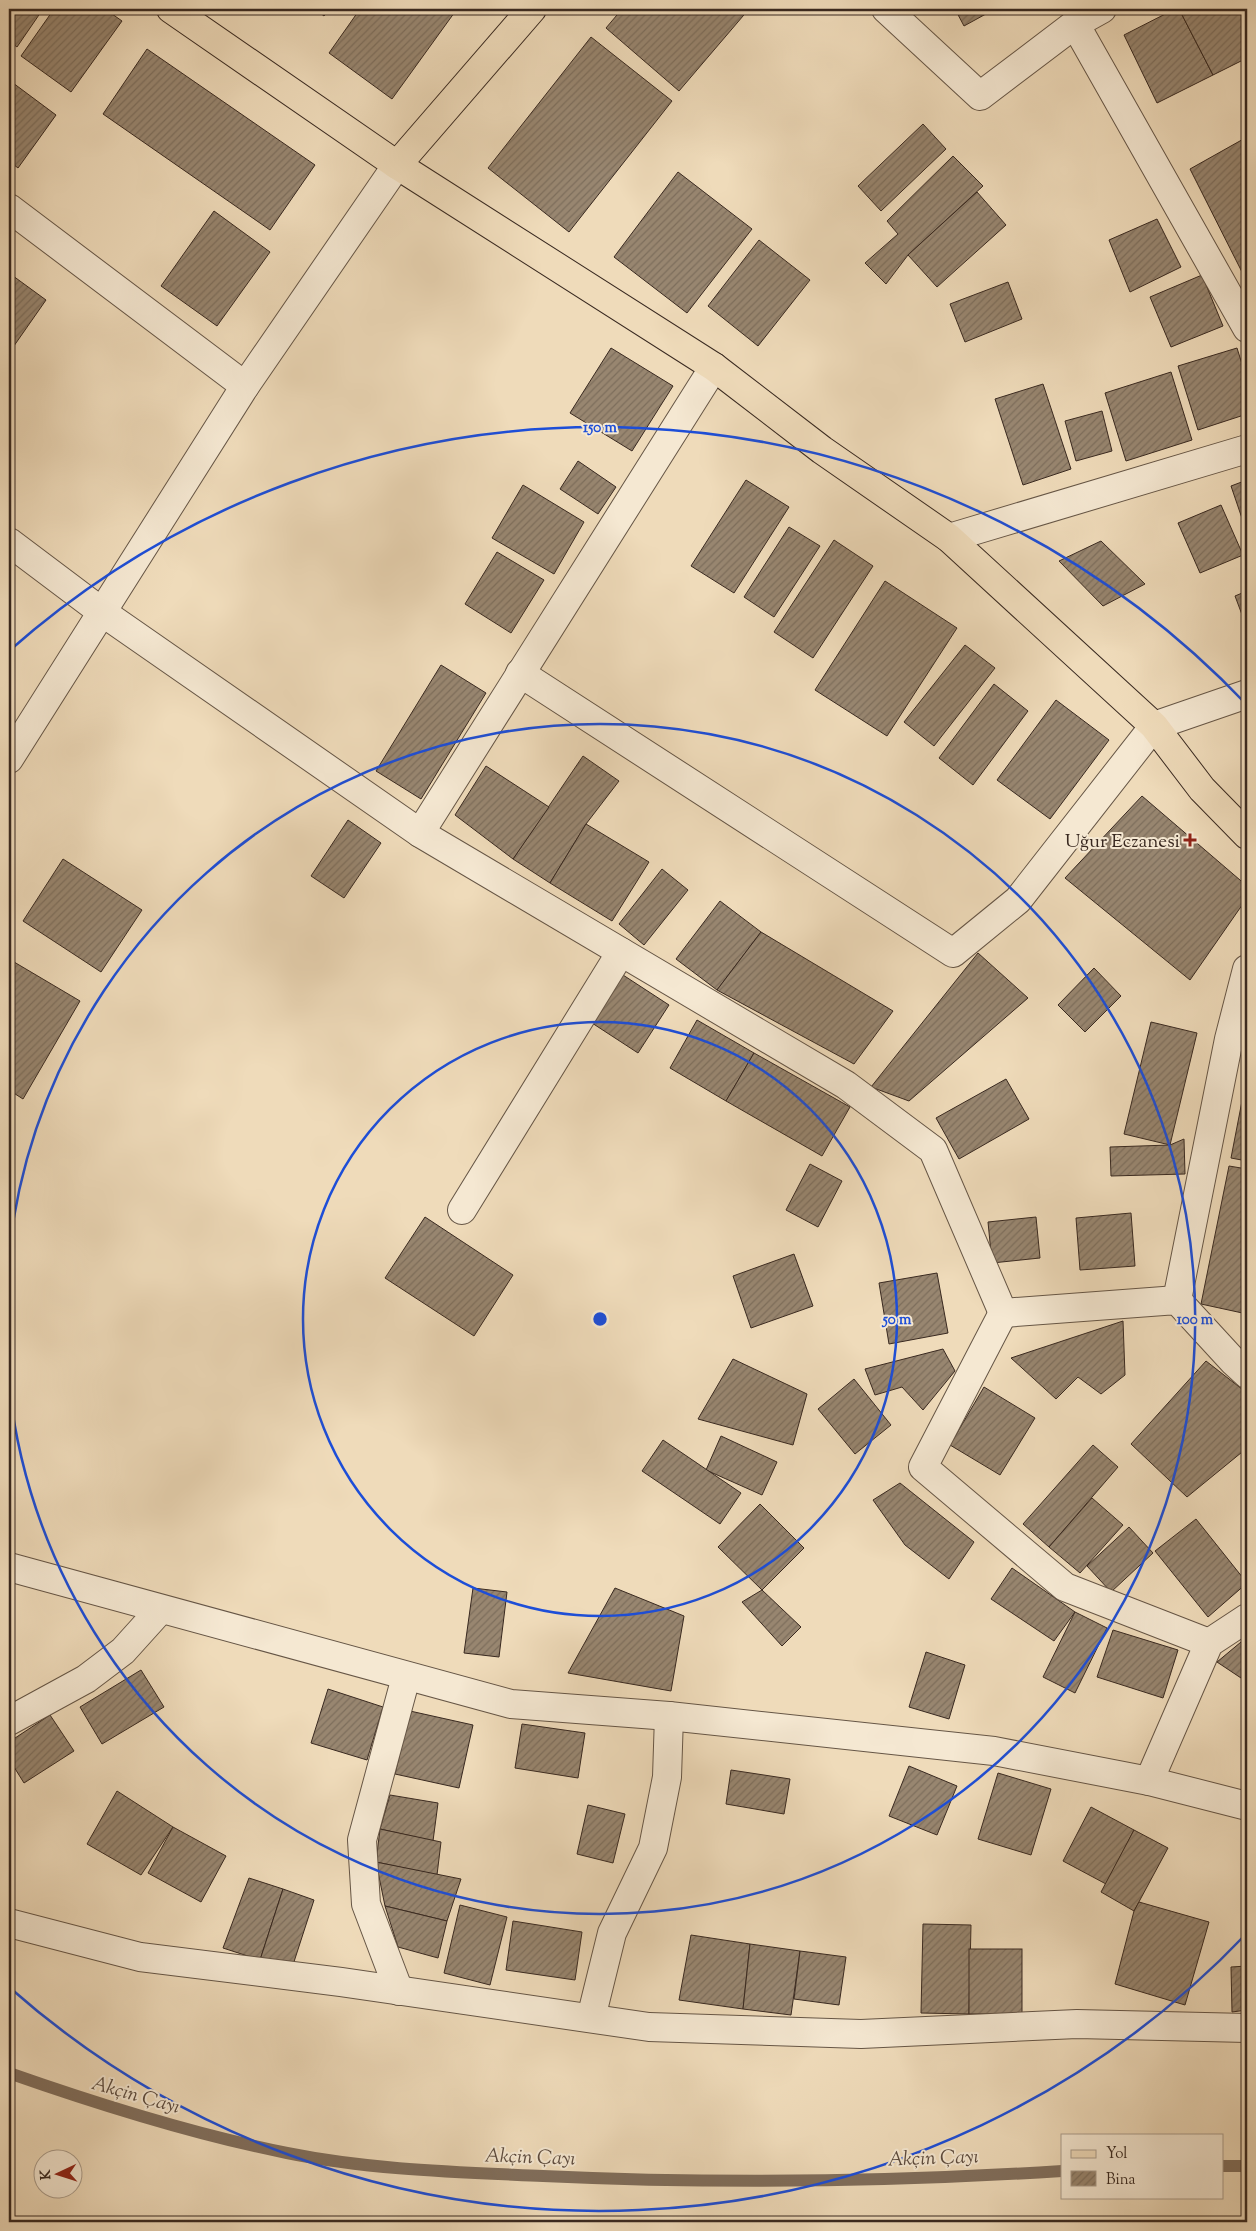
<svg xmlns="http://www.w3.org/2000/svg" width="1256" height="2231" font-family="'Sorts Mill Goudy',serif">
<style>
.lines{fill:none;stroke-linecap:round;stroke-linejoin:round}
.stream{stroke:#816f5d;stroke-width:12}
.building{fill:url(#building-hatch);stroke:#392920}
.minor-casing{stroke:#665646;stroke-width:30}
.major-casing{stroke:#392920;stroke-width:30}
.minor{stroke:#f5e8d2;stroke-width:28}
.major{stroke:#efdbba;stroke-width:28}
.ring{fill:none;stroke:#1d4ed8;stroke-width:2.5}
.poi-dot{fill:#8f2418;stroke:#f5e8d2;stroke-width:2}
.labels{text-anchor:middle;stroke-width:4;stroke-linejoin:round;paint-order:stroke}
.poi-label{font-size:19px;fill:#392920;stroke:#f5e8d2;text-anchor:end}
.water-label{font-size:20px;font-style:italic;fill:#5d4c3f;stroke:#f5e8d2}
.centre{fill:#1d4ed8;stroke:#f5e8d2;stroke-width:2.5}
.ring-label{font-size:15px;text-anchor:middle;font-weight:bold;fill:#1d4ed8;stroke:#f5e8d2;stroke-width:4;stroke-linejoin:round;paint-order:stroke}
</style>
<defs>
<pattern id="building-hatch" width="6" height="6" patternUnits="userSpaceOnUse" patternTransform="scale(1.25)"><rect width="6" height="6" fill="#988670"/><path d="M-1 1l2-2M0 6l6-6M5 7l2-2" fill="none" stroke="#7d6e5c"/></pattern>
</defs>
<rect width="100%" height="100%" fill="#efdbba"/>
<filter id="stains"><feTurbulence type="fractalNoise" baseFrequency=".004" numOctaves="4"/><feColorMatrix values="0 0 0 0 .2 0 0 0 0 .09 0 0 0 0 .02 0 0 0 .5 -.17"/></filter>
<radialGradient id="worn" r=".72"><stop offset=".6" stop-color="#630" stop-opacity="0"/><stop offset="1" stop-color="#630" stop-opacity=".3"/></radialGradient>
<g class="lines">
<g class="stream">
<path d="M9,2073C100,2105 192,2134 287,2153C371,2170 457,2172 543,2176C716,2184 889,2182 1062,2171"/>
<polyline points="1222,2166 1247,2166"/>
</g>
</g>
<g class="building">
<polygon points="9,9 43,9 17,47 9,41"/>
<polygon points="54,9 105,9 122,21 71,92 21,56"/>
<polygon points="315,9 330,9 324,16"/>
<polygon points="360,9 457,9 392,99 329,53"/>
<polygon points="622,9 749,9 679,91 606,28"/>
<polygon points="955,9 995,9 964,26"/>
<polygon points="1175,9 1179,9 1213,75 1157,103 1124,35"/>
<polygon points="1179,9 1247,9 1247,58 1213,75"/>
<polygon points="591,37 672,101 569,232 488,168"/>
<polygon points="147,49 315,165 270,230 103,114"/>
<polygon points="9,80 56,115 18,168 9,161"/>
<polygon points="923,124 946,149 881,211 858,186"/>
<polygon points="1247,137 1247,274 1244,276 1190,169"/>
<polygon points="953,156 983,186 908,255 886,284 865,263 898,234 887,221"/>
<polygon points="678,172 752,229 687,313 614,257"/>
<polygon points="977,192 1006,225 937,287 908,255"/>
<polygon points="214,211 270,252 217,326 161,286"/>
<polygon points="1157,219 1181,267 1130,292 1109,240"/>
<polygon points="759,240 810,280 758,346 708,306"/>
<polygon points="9,273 46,300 9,353"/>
<polygon points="1202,275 1223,326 1171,347 1150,297"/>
<polygon points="1008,282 1022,319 965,342 950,304"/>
<polygon points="611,348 673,386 632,451 570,413"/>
<polygon points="1237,348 1247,380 1247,414 1198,430 1178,366"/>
<polygon points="1171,372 1192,440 1126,461 1105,393"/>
<polygon points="1043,384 1071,469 1023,485 995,399"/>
<polygon points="1102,411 1112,451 1076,461 1065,421"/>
<polygon points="578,461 616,487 598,514 560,489"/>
<polygon points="746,480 789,507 734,593 691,566"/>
<polygon points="1247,480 1247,533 1231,486"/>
<polygon points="523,485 584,522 554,574 492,538"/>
<polygon points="1221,505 1243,555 1200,573 1178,523"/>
<polygon points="789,527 820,546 774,617 744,597"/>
<polygon points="834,540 873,566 813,658 774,632"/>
<polygon points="1101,541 1145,584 1103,606 1059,561"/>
<polygon points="497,552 544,580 511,633 465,604"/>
<polygon points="885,581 957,628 887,736 815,690"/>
<polygon points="1247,591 1247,628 1235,596"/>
<polygon points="965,645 995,668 934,746 904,722"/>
<polygon points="441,665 486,693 421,799 376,771"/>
<polygon points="994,684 1028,711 973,785 939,758"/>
<polygon points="1056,700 1109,740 1050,819 997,780"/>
<polygon points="583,756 619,781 586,824 550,883 513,859"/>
<polygon points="486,766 549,807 513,859 455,815"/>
<polygon points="1142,796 1247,886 1247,898 1190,980 1065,878"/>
<polygon points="348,820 381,843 344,898 311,876"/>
<polygon points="586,824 649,862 612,921 550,883"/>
<polygon points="63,859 142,910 101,972 23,921"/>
<polygon points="662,869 688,890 644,945 619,924"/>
<polygon points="720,901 761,932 717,990 676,959"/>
<polygon points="761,932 893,1011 854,1064 717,990"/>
<polygon points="978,953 1028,998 909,1101 871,1087"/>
<polygon points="9,959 80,1001 23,1099 9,1090"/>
<polygon points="1094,968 1121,996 1085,1032 1058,1005"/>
<polygon points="623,975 669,1005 638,1053 592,1023"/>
<polygon points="697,1020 754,1053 726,1101 670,1068"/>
<polygon points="1151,1022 1197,1033 1170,1145 1124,1134"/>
<polygon points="754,1053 850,1107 822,1156 726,1101"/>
<polygon points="1006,1079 1029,1119 959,1159 936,1118"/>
<polygon points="1242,1101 1247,1103 1247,1161 1231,1158"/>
<polygon points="1184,1139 1185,1174 1111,1176 1110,1147 1170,1145"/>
<polygon points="810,1164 842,1181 818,1227 786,1210"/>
<polygon points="1229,1166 1247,1169 1247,1314 1201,1304"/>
<polygon points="1131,1213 1135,1266 1080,1270 1076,1218"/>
<polygon points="425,1217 513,1275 474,1336 385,1278"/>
<polygon points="1036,1217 1040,1258 992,1263 988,1222"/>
<polygon points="794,1254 813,1306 751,1328 733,1276"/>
<polygon points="937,1273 948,1333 889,1344 879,1283"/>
<polygon points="1123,1321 1125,1375 1101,1394 1078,1377 1056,1399 1011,1358"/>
<polygon points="943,1349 955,1371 923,1410 902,1387 875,1395 865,1369"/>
<polygon points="733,1359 807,1394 793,1445 698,1419"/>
<polygon points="1206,1361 1247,1393 1247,1448 1187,1497 1131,1444"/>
<polygon points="854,1379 891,1425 855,1454 818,1409"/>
<polygon points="984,1387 1035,1418 1000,1475 950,1445"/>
<polygon points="721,1436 777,1462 762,1495 706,1470"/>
<polygon points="663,1440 741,1493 720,1524 642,1471"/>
<polygon points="1093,1445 1118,1467 1049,1547 1023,1524"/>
<polygon points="900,1483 974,1542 949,1579 905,1545 873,1500"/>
<polygon points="1092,1498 1123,1525 1080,1573 1049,1547"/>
<polygon points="760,1504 804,1548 762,1590 718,1547"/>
<polygon points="1196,1519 1247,1583 1208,1617 1155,1551"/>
<polygon points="1129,1527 1153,1553 1111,1592 1087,1566"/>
<polygon points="1012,1568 1075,1612 1054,1641 991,1599"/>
<polygon points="473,1588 507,1592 499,1657 464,1653"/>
<polygon points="615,1588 684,1616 671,1691 568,1673"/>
<polygon points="762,1590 801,1627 782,1646 742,1602"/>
<polygon points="1075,1612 1107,1628 1075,1693 1043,1677"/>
<polygon points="1113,1630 1178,1650 1163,1698 1097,1677"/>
<polygon points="1247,1637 1247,1682 1217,1662"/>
<polygon points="926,1652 965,1665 949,1719 909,1707"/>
<polygon points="141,1670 164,1707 102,1744 80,1707"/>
<polygon points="328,1689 383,1707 367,1760 311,1743"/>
<polygon points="410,1711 473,1725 459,1788 395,1774"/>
<polygon points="50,1715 74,1751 24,1783 9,1759 9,1742"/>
<polygon points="522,1724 585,1733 578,1778 515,1768"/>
<polygon points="909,1766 957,1786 937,1835 889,1816"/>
<polygon points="731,1770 790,1779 784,1814 726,1804"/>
<polygon points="998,1773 1051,1789 1031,1855 978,1839"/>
<polygon points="117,1791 173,1827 141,1875 87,1844"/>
<polygon points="390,1795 438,1803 433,1841 380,1829"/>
<polygon points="588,1805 625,1814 613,1863 577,1854"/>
<polygon points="1091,1807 1134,1830 1106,1884 1063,1861"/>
<polygon points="173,1827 226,1856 201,1902 148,1873"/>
<polygon points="380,1829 441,1842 437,1875 376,1862"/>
<polygon points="1134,1830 1168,1848 1134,1911 1101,1892"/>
<polygon points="376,1862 461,1879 447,1921 385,1906"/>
<polygon points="249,1878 283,1889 260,1960 223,1948"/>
<polygon points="283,1889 314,1900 291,1971 260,1960"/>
<polygon points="1139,1902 1209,1922 1185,2005 1115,1984 1134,1911"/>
<polygon points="460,1905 507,1917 490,1985 444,1973"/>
<polygon points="385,1906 447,1921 438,1958 398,1947"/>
<polygon points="513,1921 582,1932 575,1980 506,1970"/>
<polygon points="923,1924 971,1925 969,2014 921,2013"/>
<polygon points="691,1935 750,1944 743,2009 679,2000"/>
<polygon points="750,1944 800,1951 791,2015 743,2009"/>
<rect x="969" y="1949" width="53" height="65"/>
<polygon points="800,1951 846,1957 839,2005 794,1999"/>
<polygon points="1247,1966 1247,2010 1232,2012 1231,1967"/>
</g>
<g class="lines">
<defs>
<g id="minor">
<polyline points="886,9 980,96 1075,24 1102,9"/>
<polyline points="1075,24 1247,328"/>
<polyline points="9,208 245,386"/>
<polyline points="949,538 1247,449"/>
<polyline points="9,542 102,612 420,833 846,1085 933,1150 1003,1313 1177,1300 1234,1362 1247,1374"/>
<polyline points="520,673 953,953 1018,900 1154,726 1247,694"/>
<polyline points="9,759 245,386 397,165"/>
<polyline points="420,833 714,367"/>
<polyline points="462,1210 621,952"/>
<polyline points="1177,1300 1229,1039 1247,969"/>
<polyline points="1003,1313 923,1467 1065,1587 1209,1643"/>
<polyline points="9,1567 511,1704 669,1716 994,1751 1149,1781 1247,1806"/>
<polyline points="9,1721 86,1679 123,1651 160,1610"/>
<polyline points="1149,1781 1209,1643 1247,1618"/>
<polyline points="9,1923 140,1957 341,1982 649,2027 861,2034 1077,2024 1247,2028"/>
<polyline points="399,1991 366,1904 362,1840 406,1677"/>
<polyline points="591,2018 612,1933 653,1848 667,1777 669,1716"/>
</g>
<g id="major">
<polyline points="171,9 397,165 714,367 822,450 949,538 1154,726 1202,789 1247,835"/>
<polyline points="397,165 532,9"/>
</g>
</defs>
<use href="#minor" class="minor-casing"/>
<use href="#major" class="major-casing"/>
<use href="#minor" class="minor"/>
<use href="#major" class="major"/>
</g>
<g class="ring">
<circle cx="600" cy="1319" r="297"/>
<path d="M9 1252A595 595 0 1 1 9 1386"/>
<path d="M1247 1933A892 892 0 0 1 9 1987M9 651A892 892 0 0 1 1247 705"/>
</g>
<path class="poi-dot" d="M1187.5 832.5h5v5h5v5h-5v5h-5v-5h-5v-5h5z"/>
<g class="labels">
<g class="poi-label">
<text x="1180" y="847">Uğur Eczanesi</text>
</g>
<g class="water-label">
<text transform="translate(136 2094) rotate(16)" y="7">Akçin Çayı</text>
<text transform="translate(530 2156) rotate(2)" y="7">Akçin Çayı</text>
<text transform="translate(933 2157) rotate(-2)" y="7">Akçin Çayı</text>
</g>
</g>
<circle cx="600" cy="1319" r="8" class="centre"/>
<g class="ring-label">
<text x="600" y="432">150 m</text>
<text x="897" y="1324">50 m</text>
<text x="1195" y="1324">100 m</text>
</g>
<rect width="1256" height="2231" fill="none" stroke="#efdbba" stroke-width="30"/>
<rect x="10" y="10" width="1236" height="2211" fill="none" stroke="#392920" stroke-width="2.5"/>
<rect x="15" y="15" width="1226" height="2201" fill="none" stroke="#392920"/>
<rect x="1061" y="2134" width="162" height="65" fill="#f5e8d2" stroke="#aa9c8b"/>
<rect x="1071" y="2150" width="25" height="8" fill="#efdbba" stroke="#aa9c8b"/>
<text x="1106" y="2158" font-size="15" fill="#392920">Yol</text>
<rect x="1071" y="2171" width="25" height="15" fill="url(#building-hatch)" stroke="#aa9c8b"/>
<text x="1106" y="2184" font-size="15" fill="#392920">Bina</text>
<g transform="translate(58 2174) rotate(266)"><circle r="24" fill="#f5e8d2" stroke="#aa9c8b"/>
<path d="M0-4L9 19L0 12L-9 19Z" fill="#8f2418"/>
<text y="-8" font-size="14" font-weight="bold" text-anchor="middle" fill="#392920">K</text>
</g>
<rect width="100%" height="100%" filter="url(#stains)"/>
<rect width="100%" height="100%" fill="url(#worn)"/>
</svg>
